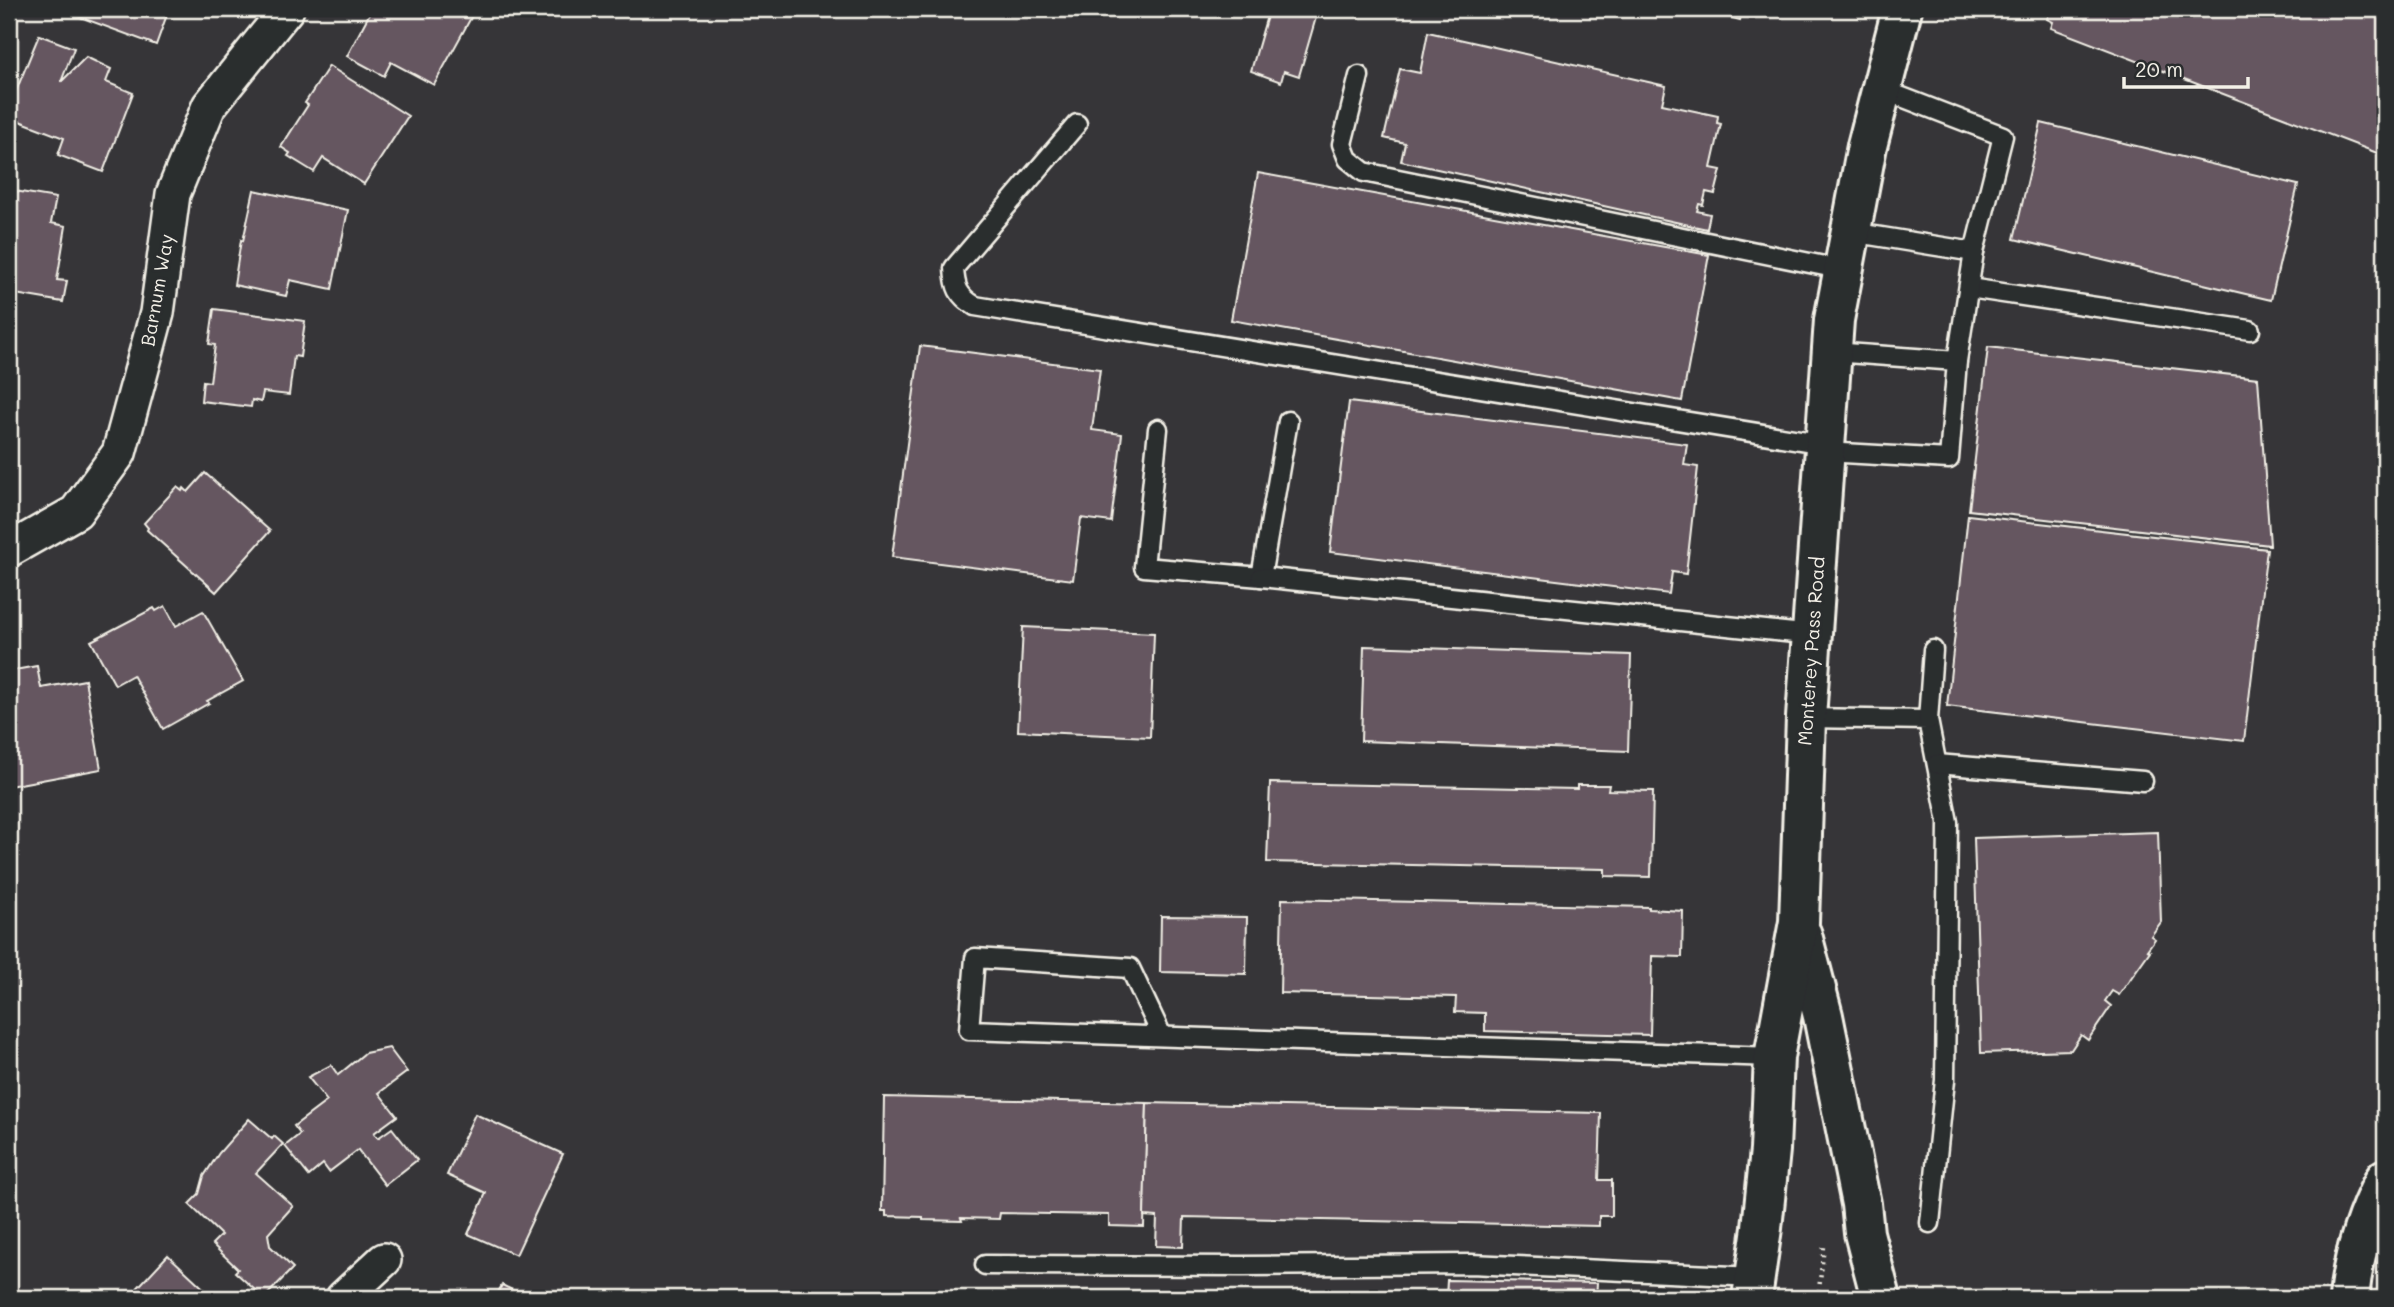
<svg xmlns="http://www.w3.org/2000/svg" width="2394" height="1307" font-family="Mali,sans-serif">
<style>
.building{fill:#655660;stroke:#f4f1e8;stroke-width:2}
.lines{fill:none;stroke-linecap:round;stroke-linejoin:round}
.lane-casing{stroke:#f4f1e8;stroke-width:23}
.street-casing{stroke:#f4f1e8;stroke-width:38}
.secondary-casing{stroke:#f4f1e8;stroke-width:44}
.path{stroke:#f4f1e8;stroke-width:4.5;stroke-dasharray:2 5;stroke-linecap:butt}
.lane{stroke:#2a2d2e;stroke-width:18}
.street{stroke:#2a2d2e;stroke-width:33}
.secondary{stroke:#2a2d2e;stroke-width:38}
.labels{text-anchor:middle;stroke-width:6;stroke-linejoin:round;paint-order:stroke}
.street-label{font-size:19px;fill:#f4f1e8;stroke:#2a2d2e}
</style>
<rect width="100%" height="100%" fill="#363538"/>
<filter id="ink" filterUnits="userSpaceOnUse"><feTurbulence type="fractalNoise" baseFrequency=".0143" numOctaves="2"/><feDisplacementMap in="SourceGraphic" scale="14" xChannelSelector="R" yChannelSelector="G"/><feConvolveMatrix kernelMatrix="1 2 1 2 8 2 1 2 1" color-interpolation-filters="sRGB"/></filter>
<g filter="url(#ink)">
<g class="building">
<polygon points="67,9 169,9 156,45 66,12"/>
<polygon points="372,9 463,9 473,14 434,85 391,62 384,76 347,56"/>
<polygon points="1269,9 1298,9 1317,14 1299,76 1284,71 1281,82 1251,71"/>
<polygon points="1699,9 1743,9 1740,20"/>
<polygon points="2051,9 2385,9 2385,156 2051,28 2053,22 2047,19"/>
<polygon points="1428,32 1666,86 1662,104 1718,116 1717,123 1721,124 1711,168 1721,170 1715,194 1706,192 1703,205 1699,204 1697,211 1710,214 1707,229 1401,161 1405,143 1384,138 1400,69 1420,73"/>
<polygon points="39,35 74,48 61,82 86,57 111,69 106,82 133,93 103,172 58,155 64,138 9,117 9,108"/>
<polygon points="329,66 408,116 364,184 323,158 314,172 288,156 290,153 281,147 308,105 305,103"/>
<polygon points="2041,123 2298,185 2271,300 2014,239"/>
<polygon points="1258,173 1709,255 1682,401 1231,320"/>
<polygon points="9,190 56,198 51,223 66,226 57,280 67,281 63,302 9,293"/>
<polygon points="254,190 348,210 332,289 290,280 286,296 234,285 241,240 243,241"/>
<polygon points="214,309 305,321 300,357 294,356 289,395 263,392 261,402 252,400 251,407 201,401 203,381 210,382 215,345 209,344"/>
<polygon points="920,346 1100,369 1092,430 1122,434 1111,522 1081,518 1073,580 892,557"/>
<polygon points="1988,347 2258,378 2270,545 1969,510"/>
<polygon points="1349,402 1687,444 1684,465 1698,467 1686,574 1672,572 1669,594 1330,552"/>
<polygon points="205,473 270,531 216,592 147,530 148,528 144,523 177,487 182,491 184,488 188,492"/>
<polygon points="1968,515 2267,549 2244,741 1947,706"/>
<polygon points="165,606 176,626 203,611 243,681 207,701 209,703 163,729 133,675 115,685 91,641 154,608 156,611"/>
<polygon points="1023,627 1154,633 1150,737 1018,731"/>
<polygon points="1364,646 1631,655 1628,751 1361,741"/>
<polygon points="37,666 41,688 85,680 101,769 9,786 9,671"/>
<polygon points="1270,783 1577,789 1577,785 1609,785 1608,790 1653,791 1651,877 1605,876 1605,869 1267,862"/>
<polygon points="2158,832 2161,922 2151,936 2155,939 2147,950 2150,951 2119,995 2112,991 2105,1001 2111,1006 2088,1040 2081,1035 2071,1050 1981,1053 1974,838"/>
<polygon points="1282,899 1649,907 1649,909 1683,911 1682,957 1652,956 1650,1035 1485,1031 1485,1013 1455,1012 1456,997 1280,993"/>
<polygon points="1161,916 1247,917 1246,974 1160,972"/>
<polygon points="389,1048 407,1072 379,1093 397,1116 374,1133 378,1138 392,1128 417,1160 385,1185 358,1150 329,1172 323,1164 309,1176 285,1146 300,1134 294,1126 327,1101 308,1077 331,1065 338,1075 365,1053"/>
<polygon points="884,1097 1147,1103 1144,1227 1109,1226 1109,1215 1000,1213 999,1219 961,1218 962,1221 923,1220 923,1217 886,1216 886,1211 882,1211"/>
<polygon points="1147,1103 1601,1113 1599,1180 1612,1180 1612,1216 1599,1216 1599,1226 1184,1217 1183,1247 1156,1246 1157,1217 1144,1216"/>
<polygon points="475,1114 563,1154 516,1255 468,1234 486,1193 447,1175"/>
<polygon points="249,1119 272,1139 274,1136 283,1144 256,1173 293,1206 268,1234 270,1246 293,1268 264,1298 235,1272 238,1269 212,1244 221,1235 189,1204 199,1194 204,1176 219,1153"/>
<polygon points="168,1255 214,1298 128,1298"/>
<polygon points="1447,1280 1597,1283 1596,1298 1446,1298"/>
<polygon points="502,1285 528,1298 495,1298"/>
</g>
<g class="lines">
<defs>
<g id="lane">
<polyline points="1359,76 1342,144 1348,159 1364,172 1844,270"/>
<path d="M1077,124L954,268C955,287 958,296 975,306L1825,444"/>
<polyline points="1851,232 1974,252"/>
<polyline points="1969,288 2250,330"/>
<polyline points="1832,352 1957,361"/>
<polyline points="1158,429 1144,567 1261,577 1288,421"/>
<polyline points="1825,452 1949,459 1957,361 1974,252 2003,136 1881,89"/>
<polyline points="1261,577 1813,635"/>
<polyline points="1806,718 1928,720 1948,822 1945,1080 1930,1223"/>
<polyline points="1928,720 1933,650"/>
<polyline points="1937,764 2143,781"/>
<polyline points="1162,1036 1130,968 975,958 969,1030 1774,1057"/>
<polyline points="985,1265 1242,1266 1471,1264 1755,1277"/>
</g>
<g id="street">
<polyline points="9,550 76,512 119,453 157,313 173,194 209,106 287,9"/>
<polyline points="343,1298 384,1260"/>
</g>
<g id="secondary">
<polyline points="1802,935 1823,1016 1861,1204 1864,1233 1881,1298"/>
<polyline points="1752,1298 1762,1228 1770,1150 1774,1057 1799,922 1806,718 1834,320 1867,146 1902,9"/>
<path d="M2349,1298C2353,1255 2365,1217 2385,1179"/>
</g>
</defs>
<use href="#lane" class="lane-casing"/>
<use href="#street" class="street-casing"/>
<use href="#secondary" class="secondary-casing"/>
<polyline class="path" points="1818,1298 1824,1247"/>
<use href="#lane" class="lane"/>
<use href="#street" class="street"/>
<use href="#secondary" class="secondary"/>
</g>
</g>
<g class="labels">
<g class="street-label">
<text transform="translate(157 290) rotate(-80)" y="7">Barnum Way</text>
<text transform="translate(1811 651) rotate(-86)" y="7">Monterey Pass Road</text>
</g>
</g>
<rect width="2394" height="1307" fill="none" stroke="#2a2d2e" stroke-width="35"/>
<rect x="18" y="18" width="2359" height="1272" fill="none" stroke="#f4f1e8" stroke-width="2.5" filter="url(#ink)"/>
<path d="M2124 77v10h124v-10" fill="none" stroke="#f4f1e8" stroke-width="3.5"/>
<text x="2135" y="77" font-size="21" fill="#f4f1e8" stroke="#2a2d2e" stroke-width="5" paint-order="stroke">20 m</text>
</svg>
